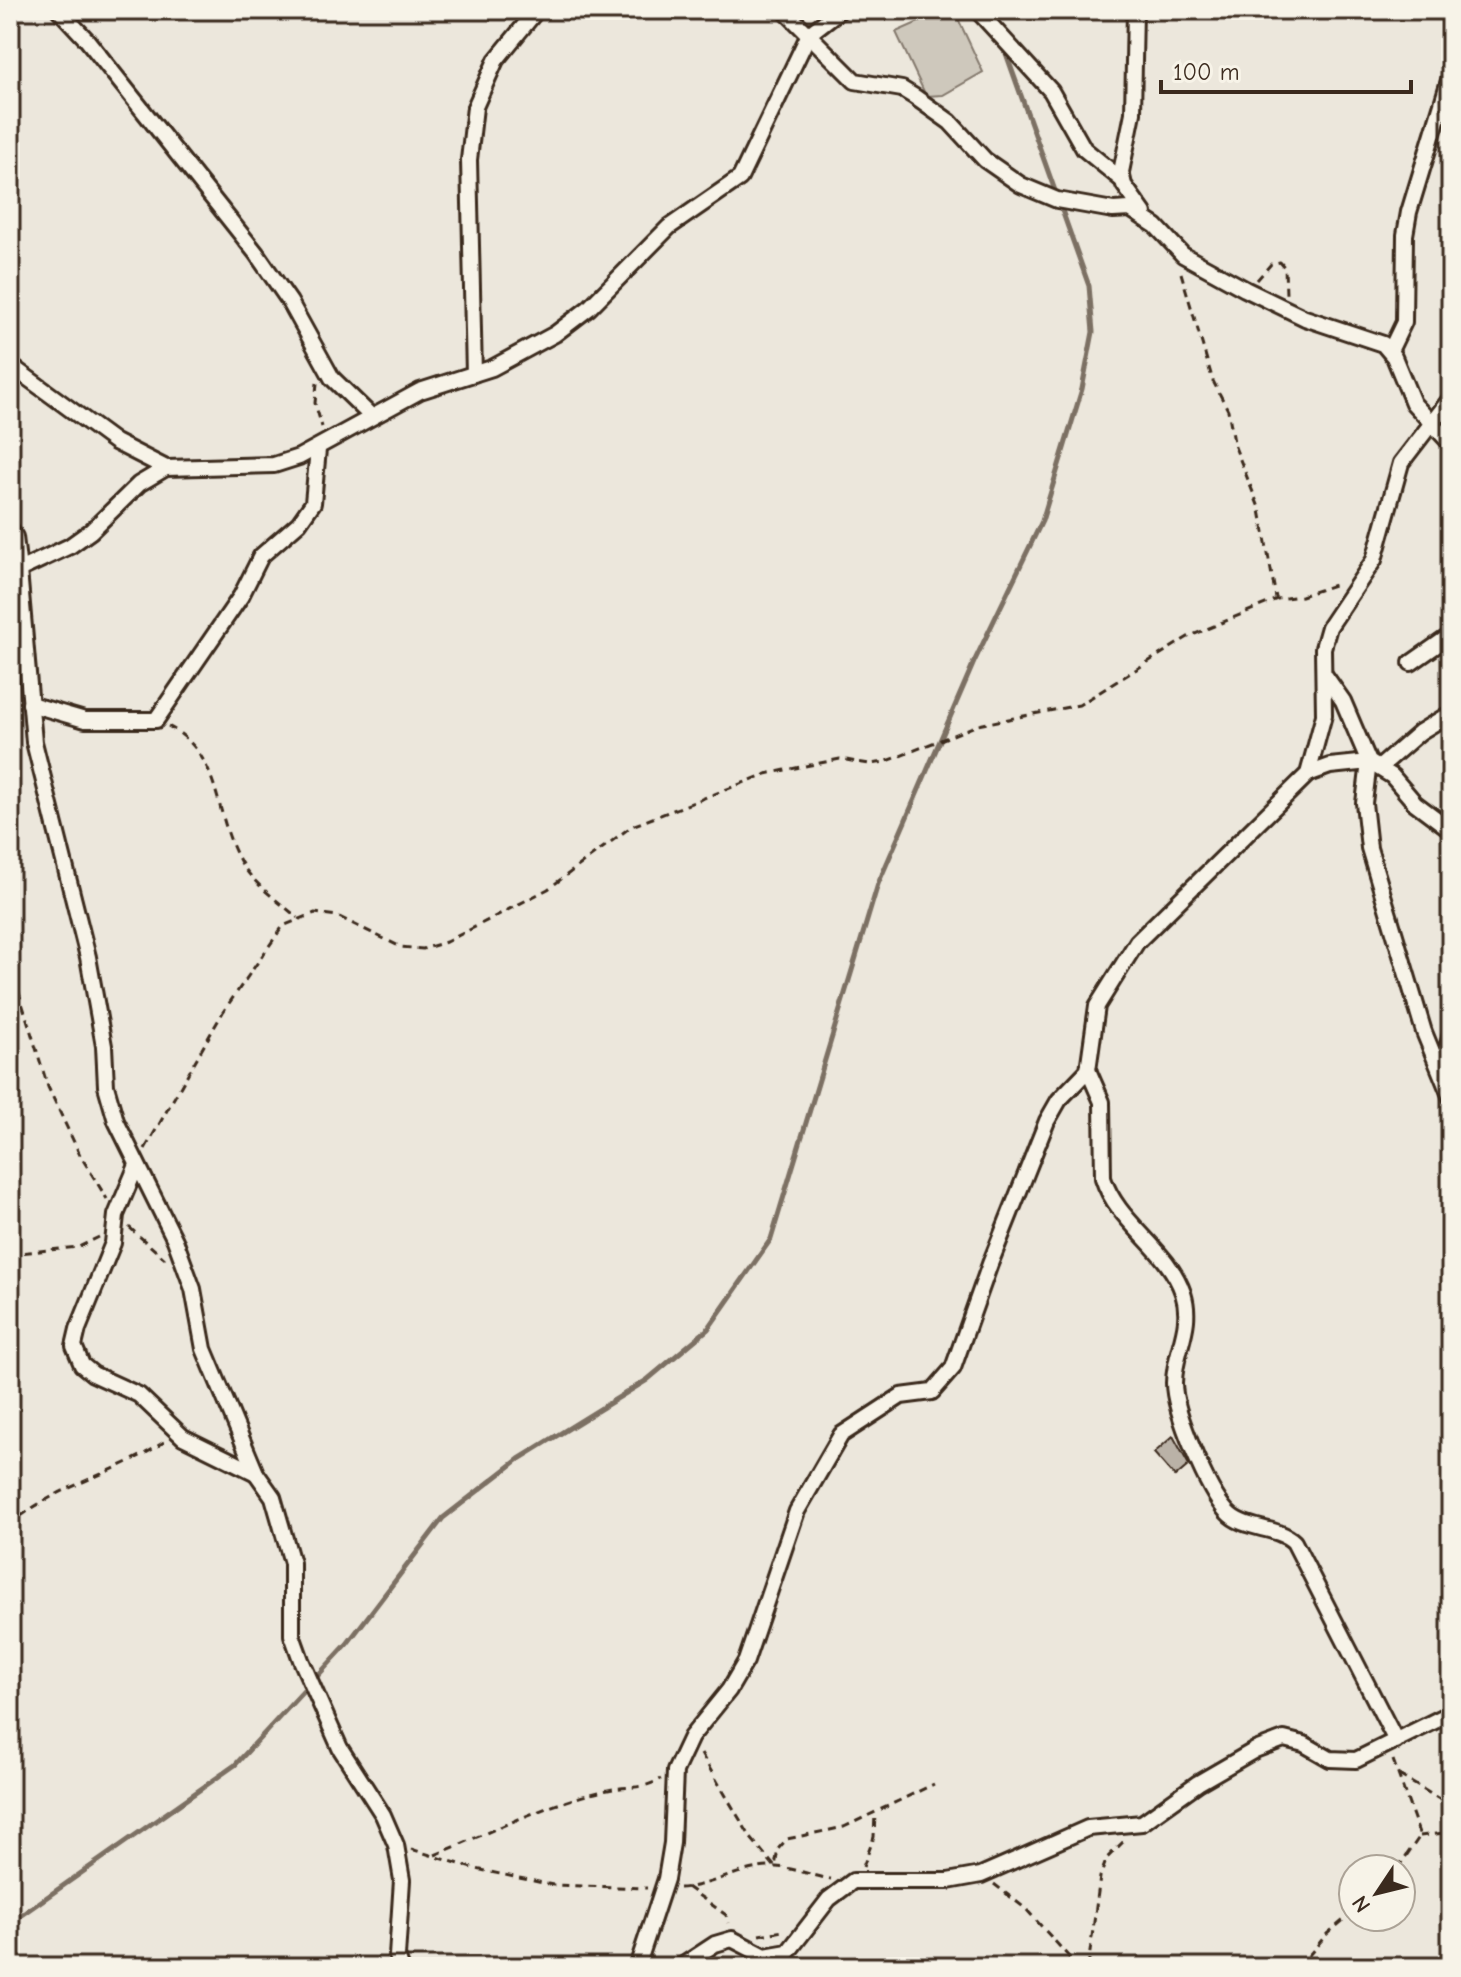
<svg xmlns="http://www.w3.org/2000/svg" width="1461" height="1977" font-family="'Comic Neue',sans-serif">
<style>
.green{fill:#cec8bc;stroke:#84796d;stroke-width:2}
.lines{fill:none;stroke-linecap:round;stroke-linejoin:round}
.stream{stroke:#7c7064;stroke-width:5}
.building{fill:#bab2a7;stroke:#3b2a1e;stroke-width:2}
.street-casing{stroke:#3b2a1e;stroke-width:20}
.path{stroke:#3b2a1e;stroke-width:3;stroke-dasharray:8 6;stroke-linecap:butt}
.street{stroke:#f7f3e8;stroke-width:14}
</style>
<rect width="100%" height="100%" fill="#ece7dc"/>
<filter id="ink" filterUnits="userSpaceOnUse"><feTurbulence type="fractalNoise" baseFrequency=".0125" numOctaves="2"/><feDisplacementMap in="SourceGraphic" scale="16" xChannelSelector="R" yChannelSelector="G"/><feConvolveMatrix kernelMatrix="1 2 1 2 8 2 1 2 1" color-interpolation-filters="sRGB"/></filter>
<g filter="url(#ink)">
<polygon class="green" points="946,10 954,10 983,72 943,95 926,96 896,32"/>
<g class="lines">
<g class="stream">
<polyline points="992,10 997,24"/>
<polyline points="10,1923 235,1765 347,1644 443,1518 519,1459 647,1380 708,1329 771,1239 878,884 974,662 1042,521 1082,389 1093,332 1089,286 1003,45"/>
</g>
</g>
<polygon class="building" points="1173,1436 1189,1465 1175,1477 1154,1453"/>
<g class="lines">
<defs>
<g id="street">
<polyline points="59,10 87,40 256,253 290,302 332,378 371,416"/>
<polyline points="784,10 855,81 902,89 915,97 950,122 985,160 1021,185 1057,200 1113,210 1130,209 1156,226 1183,255 1245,289 1305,318 1383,344 1394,357 1413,403 1451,444"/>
<polyline points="977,10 1051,91 1084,149 1122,180"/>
<polyline points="1135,10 1133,113 1121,172 1124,185 1144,213"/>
<polyline points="1390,351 1404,322 1405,235 1409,212 1451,74"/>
<polyline points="10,365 115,442 166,468"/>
<polyline points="474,374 469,160 475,107 496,60 537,10"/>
<polyline points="10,528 15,537 19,570 34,742 88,957 104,1046 106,1086 116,1121 175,1240 193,1289 204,1349 256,1473 273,1497 292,1563 292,1635 301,1660 340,1748 383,1815 396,1845 402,1880 397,1956 401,1967"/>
<polyline points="19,570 70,546 91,531 139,484 166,468 274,465 299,457 420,391 492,368 555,334 589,308 669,227 740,178 809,34 840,10"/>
<polyline points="1411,663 1451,635"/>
<polyline points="1324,674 1343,701 1369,762 1392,776 1415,803 1451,830"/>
<polyline points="30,704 85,720 156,720 241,596 261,556 299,523 313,503 318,449"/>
<polyline points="1380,767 1420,732 1451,713"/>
<polyline points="1308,774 1330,766 1369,762 1364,803 1369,848 1424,1032 1451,1098"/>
<polyline points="1442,1068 1451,1034"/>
<path d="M1088,1070L1102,1102L1103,1178C1117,1223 1168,1248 1183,1293C1194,1327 1174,1350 1174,1383C1174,1412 1208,1491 1227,1512C1244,1531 1276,1525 1294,1542L1396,1741"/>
<polyline points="137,1165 116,1215 113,1243 78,1329 74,1346 82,1365 93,1374 139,1395 183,1437 256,1473"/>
<polyline points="637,1967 666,1879 672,1843 675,1771 691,1737 729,1690 746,1661 797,1511 841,1435 901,1396 932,1392 953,1368 990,1264 1047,1121 1059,1100 1088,1070 1097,1006 1137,942 1308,774 1324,715 1323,648 1329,627 1374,560 1401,463 1451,398"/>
<polyline points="680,1967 715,1944 732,1939 765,1956 788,1952 829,1899 853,1881 948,1881 981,1875 1088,1828 1142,1823 1198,1783 1255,1750 1284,1739 1304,1744 1330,1759 1356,1760 1451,1713"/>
</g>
</defs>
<use href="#street" class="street-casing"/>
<g class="path">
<polyline points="1181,273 1213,381 1228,410 1235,447 1260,510 1276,598"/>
<polyline points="1257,280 1271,264 1280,262 1285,268 1286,294"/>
<polyline points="317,383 315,403 322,427"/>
<path d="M168,726C221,754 213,809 238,857C250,882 277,900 298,918"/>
<polyline points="10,964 48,1087 80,1155 107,1199"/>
<polyline points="145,1149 223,1012 283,926 315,913 337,916 401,947 423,949 446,942 548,889 632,826 766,774 840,759 869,764 885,762 978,725 1079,705 1188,637 1277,599 1301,596 1337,584"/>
<polyline points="129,1227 165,1259"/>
<polyline points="10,1254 79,1247 99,1237"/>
<path d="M10,1525C55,1485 115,1475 164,1442"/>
<polyline points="701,1754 751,1838 775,1867 778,1849 787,1839 844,1827 934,1784"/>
<polyline points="1393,1760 1420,1836 1397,1869"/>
<polyline points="1399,1775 1451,1806"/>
<polyline points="1420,1836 1451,1832"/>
<polyline points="411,1849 476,1869 553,1885 647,1888"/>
<path d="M435,1855C491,1832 549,1802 608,1790C630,1785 639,1791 661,1779"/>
<polyline points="863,1867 874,1837 875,1813"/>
<polyline points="994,1884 1026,1909 1078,1967"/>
<polyline points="687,1887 726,1915 728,1923"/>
<path d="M679,1888C712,1887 743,1865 776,1867C794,1868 813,1876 831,1879"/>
<polyline points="759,1935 783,1931"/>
<polyline points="803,1959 821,1967"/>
<polyline points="1088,1967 1100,1877 1107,1858 1125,1840"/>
<polyline points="1299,1967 1327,1934 1353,1912"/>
</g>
<use href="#street" class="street"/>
</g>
</g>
<rect width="1461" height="1977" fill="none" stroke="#f7f3e8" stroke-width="40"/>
<rect x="20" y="20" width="1421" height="1937" fill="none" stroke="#3b2a1e" stroke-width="3" filter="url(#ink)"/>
<g transform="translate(1377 1893) rotate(235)"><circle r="38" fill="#f7f3e8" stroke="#aca397" stroke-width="2"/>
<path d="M0-6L14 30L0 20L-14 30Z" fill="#3b2a1e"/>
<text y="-12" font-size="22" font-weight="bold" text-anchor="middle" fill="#3b2a1e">N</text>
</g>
<path d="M1161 80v12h250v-12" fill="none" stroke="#3b2a1e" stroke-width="4"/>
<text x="1173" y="80" font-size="24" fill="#3b2a1e" stroke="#f7f3e8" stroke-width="6" paint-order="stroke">100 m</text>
</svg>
